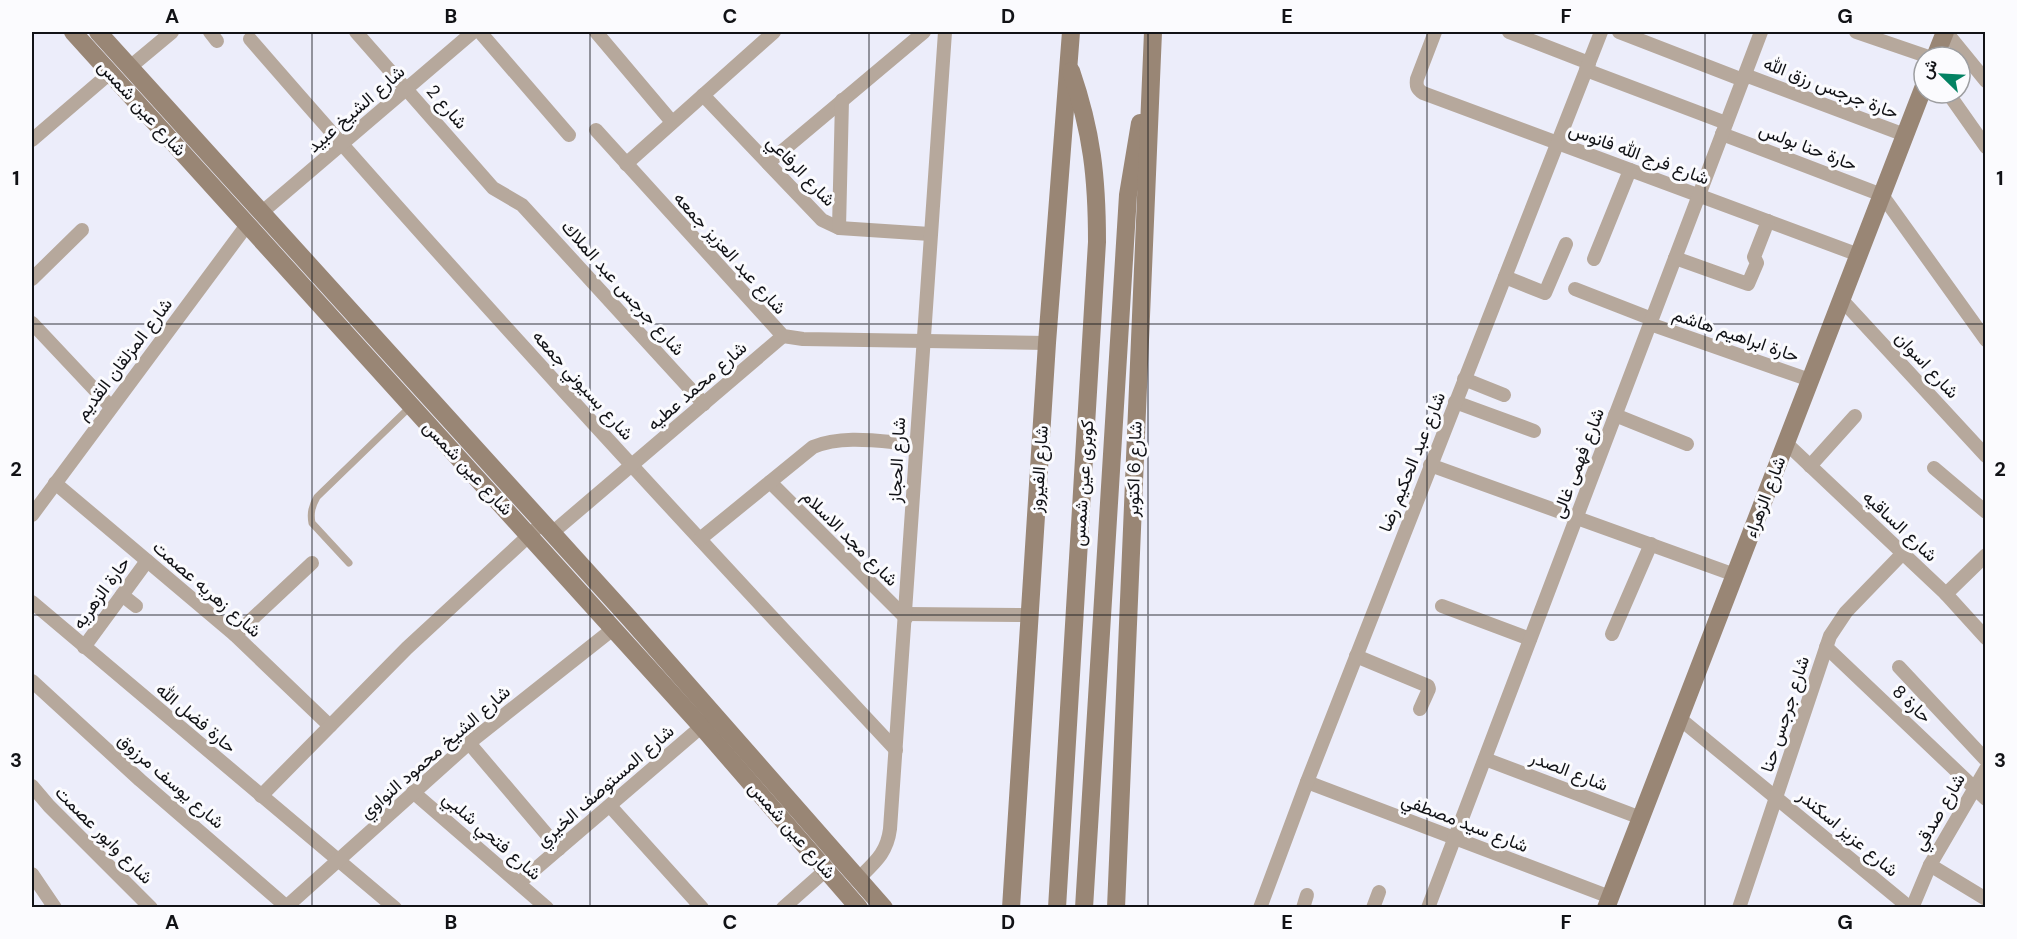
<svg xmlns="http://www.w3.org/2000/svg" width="2017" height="939" font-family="'DM Sans',Vazirmatn,sans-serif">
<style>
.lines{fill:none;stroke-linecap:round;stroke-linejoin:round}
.lane{stroke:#b6a89c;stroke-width:7}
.street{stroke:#b6a89c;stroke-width:14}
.secondary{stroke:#998675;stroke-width:18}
.grid{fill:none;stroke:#111216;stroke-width:1.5;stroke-opacity:0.55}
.labels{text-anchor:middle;stroke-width:6;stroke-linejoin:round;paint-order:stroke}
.street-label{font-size:18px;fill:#111216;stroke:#fbfbfe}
.neatline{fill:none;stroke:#111216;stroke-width:2}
.grid-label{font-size:20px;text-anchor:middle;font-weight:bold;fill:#111216}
</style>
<rect width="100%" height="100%" fill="#ecedfa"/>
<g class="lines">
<path class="lane" d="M349,563L312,523C310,513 312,506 317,497L411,406"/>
<g class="street">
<polyline points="210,32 217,41"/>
<polyline points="356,32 493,188 522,205 704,404"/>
<polyline points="480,32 569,135"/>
<polyline points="596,32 672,122"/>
<path d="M1435,32L1417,79C1416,86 1417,89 1423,93L1859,255"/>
<polyline points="1509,32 1589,63"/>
<polyline points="1619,32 1743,80"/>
<polyline points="1856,32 1929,57"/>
<polyline points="1946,32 1986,81"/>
<path d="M250,39C460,281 677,516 896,750"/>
<polyline points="130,67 172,32"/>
<polyline points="1586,70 1726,123"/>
<polyline points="1745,75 1905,135"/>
<polyline points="1948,93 1986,147"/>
<polyline points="703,95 822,220 839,228 930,234"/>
<polyline points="596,130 783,336 803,339 1047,343"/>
<polyline points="1722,134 1882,195 1986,340"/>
<polyline points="32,140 110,73"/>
<polyline points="768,163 924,32"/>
<polyline points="626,164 774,32"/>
<polyline points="261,213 473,32"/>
<polyline points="839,228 842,100"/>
<polyline points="1675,258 1748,284 1757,263 1754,257 1768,221"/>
<polyline points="1594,259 1630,170"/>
<polyline points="1505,277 1545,293 1566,244"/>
<polyline points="32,279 82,230"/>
<polyline points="1575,289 1652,319"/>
<polyline points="1841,299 1986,456"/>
<polyline points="32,323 111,407"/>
<polyline points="1650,324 1810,380"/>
<polyline points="1464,379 1504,395"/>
<polyline points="1455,402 1534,431"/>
<polyline points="1615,415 1687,444"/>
<polyline points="1786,443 1946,594 1986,638"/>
<polyline points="1430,465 1735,575"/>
<polyline points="1810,466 1855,416"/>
<polyline points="1934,468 1986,512"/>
<polyline points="770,482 906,618"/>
<polyline points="55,483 235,635 330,726"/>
<polyline points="32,515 247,225"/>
<polyline points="552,533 783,336"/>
<path d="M700,539L813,447C844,434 883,442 916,444"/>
<polyline points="1946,594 1986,555"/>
<polyline points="122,595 136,606"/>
<polyline points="32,602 395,908"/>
<polyline points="1442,606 1530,639"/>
<polyline points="906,614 1030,615"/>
<polyline points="1612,634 1651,544"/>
<polyline points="235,635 312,563"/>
<polyline points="84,647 147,561"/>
<polyline points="1826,647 1986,799"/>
<polyline points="1356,656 1428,686 1429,689 1420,709"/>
<polyline points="1899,667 1986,760"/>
<polyline points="32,681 140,780 288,908"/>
<polyline points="1679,718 1910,908"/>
<polyline points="469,743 559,849"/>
<polyline points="1485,759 1641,818"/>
<polyline points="1307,782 1610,897"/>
<polyline points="32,786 49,806 151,908"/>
<polyline points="413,792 547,908"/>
<polyline points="261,796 407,648 535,530"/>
<polyline points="610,806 702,908"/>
<polyline points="1930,865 1986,899"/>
<polyline points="32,874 55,908"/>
<path d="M858,879C875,862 887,853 890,829L945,32"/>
<polyline points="519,883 708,721"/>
<polyline points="285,908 469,743 613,629"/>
<polyline points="783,908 827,869"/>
<polyline points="1260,908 1307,782 1601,32"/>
<polyline points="1303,908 1307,895"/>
<polyline points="1373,908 1379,892"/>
<polyline points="1428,908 1761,32"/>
<polyline points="1739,908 1830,636 1846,612 1903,553"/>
<polyline points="1912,908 1930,865 1986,769"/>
</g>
<g class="secondary">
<polyline points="73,32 702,727 859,908"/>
<polyline points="98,32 630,619 884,908"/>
<polyline points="1935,57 1945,32"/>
<polyline points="1011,908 1047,343 1071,32"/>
<path d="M1057,908L1097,242C1097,178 1092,132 1071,71"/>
<polyline points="1084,908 1128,195 1140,123"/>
<polyline points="1116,908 1153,32"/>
<polyline points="1606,908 1924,86"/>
</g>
</g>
<path class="grid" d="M312,32V908M590,32V908M869,32V908M1148,32V908M1427,32V908M1705,32V908M32,324H1986M32,615H1986"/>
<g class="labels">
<g class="street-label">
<text transform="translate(1831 88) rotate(21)" y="6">حارة جرجس رزق الله</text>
<text transform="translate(447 107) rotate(49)" y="6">شارع 2</text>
<text transform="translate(142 108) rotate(48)" y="6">شارع عين شمس</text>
<text transform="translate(356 109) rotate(-41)" y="6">شارع الشيخ عبيد</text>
<text transform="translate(1808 147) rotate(21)" y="6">حارة حنا بولس</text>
<text transform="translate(1639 154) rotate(20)" y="6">شارع فرج الله فانوس</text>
<text transform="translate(801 171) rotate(46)" y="6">شارع الرفاعي</text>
<text transform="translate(730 253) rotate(48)" y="6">شارع عبد العزيز جمعه</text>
<text transform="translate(623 288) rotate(48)" y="6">شارع جرجس عبد الملاك</text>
<text transform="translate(1736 335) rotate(19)" y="6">حارة ابراهيم هاشم</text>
<text transform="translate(124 359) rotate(-53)" y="6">شارع المزلقان القديم</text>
<text transform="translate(1927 365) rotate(47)" y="6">شارع اسوان</text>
<text transform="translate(583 385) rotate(48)" y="6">شارع بسيوني جمعه</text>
<text transform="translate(697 386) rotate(-41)" y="6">شارع محمد عطيه</text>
<text transform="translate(897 460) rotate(-87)" y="6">شارع الحجاز</text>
<text transform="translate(1412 462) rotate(-68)" y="6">شارع عبد الحكيم رضا</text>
<text transform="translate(1578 463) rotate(-69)" y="6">شارع فهمى غالى</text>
<text transform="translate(468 468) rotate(47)" y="6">شارع عين شمس</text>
<text transform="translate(1039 469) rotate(-86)" y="6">شارع الفيروز</text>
<text transform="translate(1134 469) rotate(-88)" y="6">شارع 6 اكتوبر</text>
<text transform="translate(1083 483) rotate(-86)" y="6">كوبرى عين شمس</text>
<text transform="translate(1765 497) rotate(-69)" y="6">شارع الزهراء</text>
<text transform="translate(1900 526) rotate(43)" y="6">شارع الساقيه</text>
<text transform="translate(850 538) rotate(45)" y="6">شارع مجد الاسلام</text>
<text transform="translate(207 589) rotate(41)" y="6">شارع زهريه عصمت</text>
<text transform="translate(101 593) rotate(-54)" y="6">حارة الزهريه</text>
<text transform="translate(1912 704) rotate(43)" y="6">حارة 8</text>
<text transform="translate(1785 714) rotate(-72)" y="6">شارع جرجس حنا</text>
<text transform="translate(196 718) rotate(40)" y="6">حارة فضل الله</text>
<text transform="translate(435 752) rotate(-41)" y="6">شارع الشيخ محمود النواوي</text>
<text transform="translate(1569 771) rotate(21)" y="6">شارع الصدر</text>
<text transform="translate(171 781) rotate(41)" y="6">شارع يوسف مرزوق</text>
<text transform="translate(605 786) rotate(-41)" y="6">شارع المستوصف الخيري</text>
<text transform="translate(1939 812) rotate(-60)" y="6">شارع صدقي</text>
<text transform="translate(1465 823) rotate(21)" y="6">شارع سيد مصطفي</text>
<text transform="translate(792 830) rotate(49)" y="6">شارع عين شمس</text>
<text transform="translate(1848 833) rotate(40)" y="6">شارع عزيز اسكندر</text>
<text transform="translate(104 835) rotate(45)" y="6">شارع وابور عصمت</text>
<text transform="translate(492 836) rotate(41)" y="6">شارع فتحي شلبي</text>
</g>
</g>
<rect width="2017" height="939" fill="none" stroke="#fbfbfe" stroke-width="66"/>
<g transform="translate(1942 75) rotate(294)"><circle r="28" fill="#fbfbfe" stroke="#9d9ea1" stroke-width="1.5"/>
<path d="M0-4.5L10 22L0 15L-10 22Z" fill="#038263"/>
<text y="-9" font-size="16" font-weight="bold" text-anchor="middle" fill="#111216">ش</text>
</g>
<rect x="33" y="33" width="1951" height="873" class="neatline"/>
<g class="grid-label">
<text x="172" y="23">A</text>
<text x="451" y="23">B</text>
<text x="730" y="23">C</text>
<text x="1008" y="23">D</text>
<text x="1287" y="23">E</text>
<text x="1566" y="23">F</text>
<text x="1845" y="23">G</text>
<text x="16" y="185">1</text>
<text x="2000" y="185">1</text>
<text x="16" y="476">2</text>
<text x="2000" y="476">2</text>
<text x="16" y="767">3</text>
<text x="2000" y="767">3</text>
<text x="172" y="929">A</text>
<text x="451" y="929">B</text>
<text x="730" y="929">C</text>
<text x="1008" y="929">D</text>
<text x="1287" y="929">E</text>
<text x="1566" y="929">F</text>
<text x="1845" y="929">G</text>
</g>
</svg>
